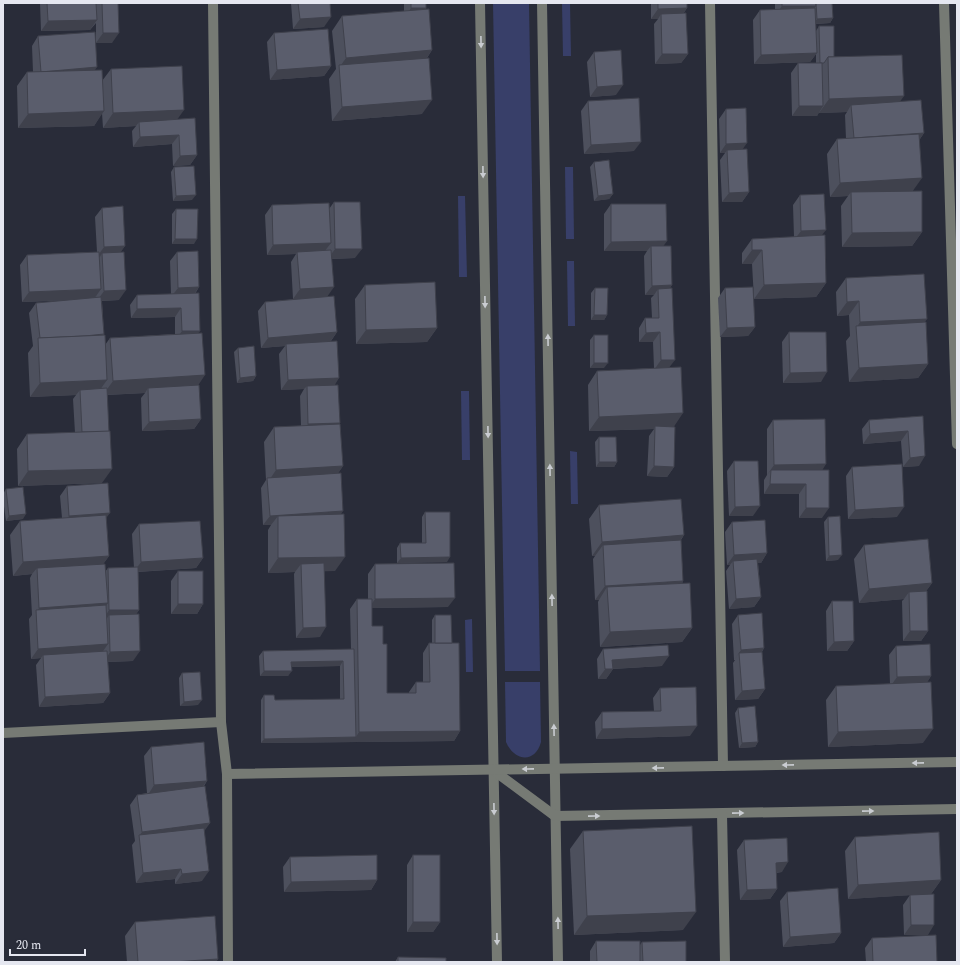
<svg xmlns="http://www.w3.org/2000/svg" width="960" height="965" font-family="Spectral,serif">
<style>
.green{fill:#383f69}
.lines{fill:none;stroke-linecap:round;stroke-linejoin:round}
.minor{stroke:#767a74;stroke-width:10}
.wall{fill:#4d505d}
.shaded-wall{fill:#3f414c}
.building{fill:#5a5d6c;stroke:#3f414c}
.oneway{fill:#c9ccd1}
</style>
<rect width="100%" height="100%" fill="#292c39"/>
<g class="green">
<polygon points="493,3 529,3 540,671 505,671"/>
<polygon points="562,3 570,3 571,56 563,56"/>
<polygon points="565,167 573,167 574,239 566,239"/>
<polygon points="458,196 465,196 467,277 459,277"/>
<polygon points="567,261 574,261 575,326 568,326"/>
<polygon points="461,391 469,391 470,460 462,460"/>
<polygon points="570,451 577,452 578,504 571,504"/>
<polygon points="472,619 473,672 466,672 465,620"/>
<path d="M505,682H540L541,742C535,764 514,761 506,742Z"/>
</g>
<g class="lines">
<g class="minor">
<polyline points="213,3 221,722 227,774 228,962"/>
<polyline points="480,3 497,962"/>
<polyline points="542,3 558,962"/>
<polyline points="710,3 723,766"/>
<polyline points="944,3 957,444"/>
<polyline points="3,733 221,722"/>
<polyline points="493,770 555,816 957,809"/>
<polyline points="227,774 957,762"/>
<polyline points="722,814 725,962"/>
</g>
</g>
<g class="wall">
<polygon points="40,3 118,3 112,43 96,43 96,23 90,30 41,31"/>
<polygon points="291,3 330,3 324,27 293,29"/>
<polygon points="404,3 426,3 426,8 425,10 432,50 427,58 422,114 332,121 329,79 336,69 332,31 342,16 404,11"/>
<polygon points="651,3 687,3 687,8 683,14 688,54 681,63 655,64 654,24 658,19 651,19"/>
<polygon points="775,3 832,3 833,18 830,23 816,24 816,31 819,26 834,57 900,101 924,133 920,139 913,191 922,232 912,246 842,247 841,206 848,196 830,197 827,154 837,139 846,139 845,115 847,112 819,113 819,112 817,116 792,116 791,73 798,63 816,63 816,54 810,62 754,64 753,20 760,10 775,10"/>
<polygon points="274,33 331,66 324,76 270,80 267,42"/>
<polygon points="38,36 95,70 102,81 111,69 177,119 197,155 190,165 173,166 172,144 133,147 132,131 136,126 103,128 102,113 94,126 18,128 17,86 27,72 33,72 32,46"/>
<polygon points="594,52 616,95 590,97 587,62"/>
<polygon points="588,101 634,151 584,154 581,111"/>
<polygon points="726,109 742,149 749,192 742,202 722,202 720,160 725,153 720,153 719,119"/>
<polygon points="594,162 613,194 609,199 594,201 590,167"/>
<polygon points="174,167 192,200 173,201 171,172"/>
<polygon points="800,195 821,236 826,283 816,297 754,299 752,264 742,264 742,253 752,239 794,237 793,205"/>
<polygon points="334,202 355,258 332,259 327,297 337,332 331,341 335,385 340,423 339,424 343,466 338,473 341,514 335,571 324,571 320,637 296,638 294,574 295,572 268,573 268,530 271,525 263,525 261,488 266,480 264,442 274,427 301,426 300,396 304,389 281,390 279,354 285,346 261,348 258,311 265,302 317,297 293,299 291,262 296,254 267,255 265,215 272,205 329,209"/>
<polygon points="611,204 663,246 672,285 670,288 669,368 674,427 674,467 667,477 647,476 649,436 654,429 589,431 588,385 597,371 654,368 653,342 639,342 639,328 645,318 652,318 651,298 654,295 645,295 644,256 647,251 604,251 604,214"/>
<polygon points="102,208 125,246 120,252 119,300 102,301 104,335 105,345 110,338 175,334 175,317 131,318 130,305 137,295 171,294 170,261 177,252 199,287 195,294 198,333 198,385 201,419 194,429 142,431 141,398 145,393 107,395 102,483 18,486 17,449 27,434 75,433 73,399 76,395 30,397 28,353 33,346 29,313 36,303 76,300 22,302 20,265 27,255 97,252 95,217"/>
<polygon points="176,209 194,244 172,244 172,214"/>
<polygon points="846,278 924,323 928,364 918,378 849,382 846,341 850,336 849,315 837,316 836,292"/>
<polygon points="365,285 437,328 427,342 356,344 355,299"/>
<polygon points="595,288 607,315 604,320 591,320 591,293"/>
<polygon points="725,288 755,327 748,336 720,337 718,298"/>
<polygon points="789,332 821,382 783,383 782,342"/>
<polygon points="594,335 604,368 590,368 590,340"/>
<polygon points="238,348 256,376 253,381 237,383 234,352"/>
<polygon points="923,416 919,466 903,467 901,441 863,444 862,429 869,420"/>
<polygon points="773,420 822,470 822,518 799,518 799,494 764,494 764,480 767,475 767,429"/>
<polygon points="599,437 617,462 614,467 596,467 595,442"/>
<polygon points="734,461 753,516 729,516 727,471"/>
<polygon points="852,467 897,517 848,519 846,476"/>
<polygon points="67,486 106,517 109,556 103,564 105,572 108,568 134,568 132,534 139,524 203,558 196,568 138,572 139,610 136,614 133,661 108,662 110,693 103,703 39,707 36,665 41,658 31,659 29,619 32,615 30,578 32,574 13,576 10,535 20,521 62,518 60,496"/>
<polygon points="6,489 23,519 6,521 3,499 3,494"/>
<polygon points="599,505 684,535 681,540 683,581 682,584 692,628 682,642 600,647 598,602 599,600 595,600 593,559 595,556 592,556 589,519"/>
<polygon points="425,512 447,562 397,563 397,548 400,543 422,543 422,517"/>
<polygon points="828,517 838,560 826,561 824,522"/>
<polygon points="732,522 767,553 761,563 758,563 761,597 754,607 729,609 726,571 730,565 727,565 725,532"/>
<polygon points="864,545 932,583 926,591 928,631 921,641 903,641 902,601 904,599 859,603 854,559"/>
<polygon points="375,564 448,607 372,608 372,626 383,644 387,693 409,693 409,692 416,682 423,682 423,653 429,643 432,643 432,620 435,615 452,643 460,731 454,741 261,743 261,700 264,695 275,700 340,699 340,666 292,667 288,676 260,676 259,656 263,651 351,649 350,609 357,599 368,599 368,574"/>
<polygon points="178,571 203,604 197,614 171,614 171,581"/>
<polygon points="832,601 854,641 847,651 827,651 826,611"/>
<polygon points="738,615 764,648 762,652 765,689 758,699 735,700 733,663 735,660 734,660 732,624"/>
<polygon points="896,646 931,676 927,682 923,743 828,747 826,700 836,686 890,684 889,655"/>
<polygon points="603,649 662,666 613,669 606,679 598,679 597,659"/>
<polygon points="182,673 198,705 180,706 179,678"/>
<polygon points="660,688 690,736 596,739 595,722 602,712 654,711 653,698"/>
<polygon points="738,708 758,742 755,747 739,748 735,713"/>
<polygon points="151,747 207,781 204,786 210,823 204,830 202,881 175,884 175,879 136,883 132,845 135,841 130,805 137,795 147,793 144,756"/>
<polygon points="583,831 683,930 574,935 570,849"/>
<polygon points="855,837 941,880 931,894 928,935 904,935 903,905 910,895 848,899 845,851"/>
<polygon points="744,840 782,872 776,873 777,889 770,899 740,900 737,850"/>
<polygon points="413,855 440,922 433,932 407,932 407,865"/>
<polygon points="290,857 377,880 371,890 284,892 283,867"/>
<polygon points="787,892 841,933 834,943 783,947 780,901"/>
<polygon points="135,922 218,959 216,962 127,962 125,936"/>
<polygon points="872,938 937,962 866,962 865,948"/>
<polygon points="596,941 640,945 642,942 686,962 590,962 590,951"/>
<polygon points="398,957 446,962 395,962"/>
</g>
<g class="shaded-wall">
<polygon points="782,6 816,6 809,16 775,16"/>
<polygon points="411,8 426,8 419,17 404,18"/>
<polygon points="687,8 680,18 661,14 658,19 651,19 658,9"/>
<polygon points="331,17 324,27 293,29 300,19"/>
<polygon points="833,18 830,23 813,24 817,19"/>
<polygon points="97,20 90,30 41,31 48,21"/>
<polygon points="103,33 119,33 112,43 96,43"/>
<polygon points="432,50 422,65 339,68 346,58"/>
<polygon points="817,53 810,62 754,64 761,55"/>
<polygon points="662,54 688,54 681,63 655,64"/>
<polygon points="331,66 324,76 270,80 277,70"/>
<polygon points="97,67 90,77 41,72"/>
<polygon points="623,85 616,95 590,97 597,87"/>
<polygon points="904,96 894,110 851,105 847,112 819,113 829,99"/>
<polygon points="432,100 422,114 332,121 342,107"/>
<polygon points="799,106 823,106 817,116 792,116"/>
<polygon points="184,110 174,124 139,122 136,126 103,128 113,113"/>
<polygon points="104,111 94,126 18,128 28,114"/>
<polygon points="924,133 917,143 854,138"/>
<polygon points="179,135 172,144 133,147 140,137"/>
<polygon points="641,142 634,151 584,154 591,145"/>
<polygon points="747,143 740,153 727,150 725,153 720,153 726,144"/>
<polygon points="197,155 190,165 173,166 180,156"/>
<polygon points="922,178 912,192 851,192 848,196 830,197 840,183"/>
<polygon points="749,192 742,202 722,202 729,193"/>
<polygon points="613,194 609,199 594,201 598,196"/>
<polygon points="196,195 192,200 173,201 176,196"/>
<polygon points="826,230 819,239 794,240 801,231"/>
<polygon points="922,232 912,246 842,247 852,233"/>
<polygon points="175,239 197,239 194,244 172,244"/>
<polygon points="667,241 660,251 651,246 647,251 604,251 611,242"/>
<polygon points="331,243 324,252 297,252 296,254 267,255 273,245"/>
<polygon points="125,246 118,256 102,253 100,257 97,257 104,247"/>
<polygon points="335,249 362,249 355,258 328,259"/>
<polygon points="752,250 762,250 752,264 742,264"/>
<polygon points="826,283 816,297 754,299 764,285"/>
<polygon points="672,285 665,295 658,289 654,295 645,295 652,286"/>
<polygon points="199,287 192,297 171,297 178,288"/>
<polygon points="334,287 327,297 293,299 300,289"/>
<polygon points="101,289 94,299 22,302 29,292"/>
<polygon points="126,290 119,300 97,301 104,291"/>
<polygon points="859,301 849,315 837,316 847,302"/>
<polygon points="181,308 175,317 131,318 137,309"/>
<polygon points="594,315 607,315 604,320 591,320"/>
<polygon points="927,319 917,333 857,327 860,322"/>
<polygon points="755,327 748,336 720,337 727,328"/>
<polygon points="437,328 427,342 356,344 366,330"/>
<polygon points="182,331 200,331 193,341 175,341"/>
<polygon points="337,332 330,342 286,344 285,346 261,348 268,338"/>
<polygon points="660,332 653,342 639,342 646,333"/>
<polygon points="661,360 675,360 668,369 654,370"/>
<polygon points="594,363 608,363 604,368 590,368"/>
<polygon points="928,364 918,378 849,382 859,368"/>
<polygon points="827,372 821,382 783,383 790,373"/>
<polygon points="205,375 195,390 148,388 145,393 103,395 113,381"/>
<polygon points="256,376 253,381 237,383 240,378"/>
<polygon points="339,378 333,388 307,386 304,389 281,390 288,380"/>
<polygon points="107,380 97,394 80,390 76,395 30,397 40,383"/>
<polygon points="683,413 673,428 655,426 654,429 589,431 599,417"/>
<polygon points="201,419 194,429 142,431 149,422"/>
<polygon points="340,423 333,433 302,434 308,424"/>
<polygon points="908,431 901,441 863,444 870,434"/>
<polygon points="925,456 919,466 903,467 910,458"/>
<polygon points="599,462 617,462 614,467 596,467"/>
<polygon points="826,464 820,474 771,470 767,475 774,465"/>
<polygon points="343,466 333,481 268,482 276,470"/>
<polygon points="654,466 674,467 667,477 647,476"/>
<polygon points="112,469 102,483 18,486 28,471"/>
<polygon points="770,484 806,484 799,494 764,494"/>
<polygon points="760,506 753,516 729,516 735,507"/>
<polygon points="904,507 897,517 848,519 855,510"/>
<polygon points="806,508 829,508 822,518 799,518"/>
<polygon points="343,511 337,520 278,516 271,525 263,525 270,516"/>
<polygon points="110,513 103,522 62,525 69,516"/>
<polygon points="26,514 23,519 6,521 9,516"/>
<polygon points="684,535 674,549 603,545 595,556 592,556 602,542"/>
<polygon points="767,553 761,563 733,564 733,561 730,565 727,565 734,555"/>
<polygon points="842,555 838,560 826,561 829,556"/>
<polygon points="109,556 99,570 37,568 32,574 13,576 23,562"/>
<polygon points="345,557 335,571 301,572 301,564 295,572 268,573 278,558"/>
<polygon points="450,557 447,562 397,563 401,558"/>
<polygon points="203,558 196,568 134,572 141,562"/>
<polygon points="683,581 673,596 607,587 599,600 595,600 605,586"/>
<polygon points="932,583 922,597 909,592 904,599 859,603 869,589"/>
<polygon points="761,597 754,607 729,609 736,599"/>
<polygon points="455,598 448,607 369,608 375,599"/>
<polygon points="108,603 101,613 36,613 39,608"/>
<polygon points="178,604 203,604 197,614 171,614"/>
<polygon points="109,610 139,610 133,619 109,615 106,620 103,620"/>
<polygon points="326,627 320,637 296,638 303,628"/>
<polygon points="692,628 682,642 600,647 610,632"/>
<polygon points="910,631 928,631 921,641 903,641"/>
<polygon points="854,641 847,651 827,651 834,642"/>
<polygon points="108,644 101,654 43,655 41,658 31,659 38,649"/>
<polygon points="764,648 758,658 739,653 734,660 741,650"/>
<polygon points="140,651 133,661 104,662 110,652"/>
<polygon points="669,656 662,666 610,669 613,669 606,679 598,679 612,660"/>
<polygon points="343,661 340,666 288,667 291,662"/>
<polygon points="264,671 292,671 288,676 260,676"/>
<polygon points="931,676 925,686 890,687 897,677"/>
<polygon points="765,689 758,699 735,700 742,691"/>
<polygon points="110,693 103,703 39,707 45,697"/>
<polygon points="202,700 198,705 180,706 184,702"/>
<polygon points="697,726 690,736 596,739 602,729"/>
<polygon points="933,729 923,743 828,747 838,732"/>
<polygon points="460,731 454,741 261,743 264,739 356,737 359,732"/>
<polygon points="758,742 755,747 739,748 742,743"/>
<polygon points="207,781 200,790 148,795 154,785"/>
<polygon points="210,823 203,833 139,836 142,832"/>
<polygon points="788,862 782,872 769,873 776,863"/>
<polygon points="181,869 175,879 136,883 143,873"/>
<polygon points="209,871 202,881 175,884 182,874"/>
<polygon points="377,880 371,890 284,892 291,882"/>
<polygon points="941,880 931,894 848,899 858,885"/>
<polygon points="777,889 770,899 740,900 747,890"/>
<polygon points="696,912 683,930 574,935 587,916"/>
<polygon points="413,922 440,922 433,932 407,932"/>
<polygon points="911,925 934,925 928,935 904,935"/>
<polygon points="841,933 834,943 783,947 790,937"/>
<polygon points="218,959 216,962 172,962"/>
</g>
<g class="building">
<polygon points="47,3 96,3 97,20 48,21"/>
<polygon points="102,3 118,3 119,33 103,33"/>
<polygon points="298,3 330,3 331,17 300,19"/>
<rect x="411" y="3" width="15" height="5"/>
<polygon points="658,3 687,3 687,8 658,9"/>
<rect x="782" y="3" width="34" height="3"/>
<polygon points="816,3 832,3 833,18 817,19"/>
<polygon points="815,8 817,53 761,55 760,10"/>
<polygon points="429,9 432,50 346,58 342,16"/>
<polygon points="686,13 688,54 662,54 661,14"/>
<polygon points="819,26 834,26 834,57 828,57 824,63 820,63"/>
<polygon points="328,29 331,66 277,70 274,33"/>
<polygon points="95,32 97,67 41,72 38,36"/>
<polygon points="621,50 623,85 597,87 594,52"/>
<polygon points="902,55 904,96 829,99 828,57"/>
<polygon points="429,58 432,100 342,107 339,65"/>
<polygon points="798,63 822,63 823,106 799,106"/>
<polygon points="182,66 184,110 113,113 111,69"/>
<polygon points="102,70 104,111 28,114 27,72"/>
<polygon points="639,98 641,142 591,145 588,101"/>
<polygon points="921,100 924,133 854,138 851,105"/>
<polygon points="746,108 747,143 726,144 726,109"/>
<polygon points="195,118 197,155 180,156 179,135 140,137 139,122"/>
<polygon points="919,134 922,178 840,183 837,139"/>
<polygon points="747,149 749,192 729,193 727,150"/>
<polygon points="609,160 613,194 598,196 594,162"/>
<polygon points="194,166 196,195 176,196 174,167"/>
<polygon points="922,191 922,232 852,233 851,192"/>
<polygon points="824,194 826,230 801,231 800,195"/>
<polygon points="334,202 360,202 362,249 335,249"/>
<polygon points="329,203 331,243 273,245 272,205"/>
<polygon points="611,204 666,204 667,241 611,242"/>
<polygon points="123,206 125,246 104,247 102,208"/>
<polygon points="176,209 198,209 197,239 175,239"/>
<polygon points="825,235 826,283 764,285 762,250 752,250 752,239"/>
<polygon points="651,246 671,246 672,285 652,286"/>
<polygon points="331,250 334,287 300,289 297,252"/>
<polygon points="198,251 199,287 178,288 177,252"/>
<polygon points="99,252 101,289 29,292 27,255"/>
<polygon points="124,252 126,290 104,291 102,253"/>
<polygon points="924,274 927,319 860,322 859,301 847,302 846,278"/>
<polygon points="435,282 437,328 366,330 365,285"/>
<polygon points="753,287 755,327 727,328 725,288"/>
<polygon points="595,288 608,288 607,315 594,315"/>
<polygon points="672,288 675,360 661,360 660,332 646,333 645,318 659,318 658,289"/>
<polygon points="199,293 200,331 182,331 181,308 137,309 137,295"/>
<polygon points="334,296 337,332 268,338 265,302"/>
<polygon points="101,297 104,334 85,336 40,338 36,303"/>
<polygon points="926,322 928,364 859,368 856,326"/>
<polygon points="789,332 826,332 827,372 790,373"/>
<polygon points="202,333 205,375 113,381 110,338"/>
<polygon points="105,335 107,380 40,383 38,338"/>
<rect x="594" y="335" width="14" height="28"/>
<polygon points="337,341 339,378 288,380 286,344"/>
<polygon points="254,346 256,376 240,378 238,348"/>
<polygon points="681,367 683,413 599,417 597,371"/>
<polygon points="199,385 201,419 149,422 148,388"/>
<polygon points="338,385 340,423 308,424 307,386"/>
<polygon points="107,388 109,432 82,432 80,390"/>
<polygon points="923,416 925,456 910,458 908,431 870,434 869,420"/>
<polygon points="825,419 826,464 774,465 773,420"/>
<polygon points="340,424 343,466 276,470 274,427"/>
<polygon points="655,426 675,427 674,467 654,466"/>
<polygon points="110,431 112,469 28,471 27,434"/>
<polygon points="599,437 616,437 617,462 599,462"/>
<polygon points="734,461 758,461 760,506 735,507"/>
<polygon points="902,464 904,507 855,510 852,467"/>
<polygon points="771,470 829,470 829,508 806,508 806,484 770,484"/>
<polygon points="341,473 343,511 270,516 267,478"/>
<polygon points="108,483 110,513 69,516 67,486"/>
<polygon points="23,487 26,514 9,516 6,489"/>
<polygon points="681,499 684,535 602,542 599,505"/>
<polygon points="425,512 450,512 450,557 401,558 400,543 426,543"/>
<polygon points="344,514 345,557 278,558 278,516"/>
<polygon points="106,515 109,556 23,562 20,521"/>
<polygon points="840,516 842,555 829,556 828,517"/>
<polygon points="765,520 767,553 734,555 732,522"/>
<polygon points="200,521 203,558 141,562 139,524"/>
<polygon points="928,539 932,583 869,589 864,545"/>
<polygon points="681,540 683,581 605,586 603,545"/>
<polygon points="757,559 761,597 736,599 733,561"/>
<polygon points="324,563 326,627 303,628 301,564"/>
<polygon points="454,563 455,598 375,599 375,564"/>
<polygon points="105,564 108,603 39,608 37,568"/>
<polygon points="138,567 139,610 109,610 108,568"/>
<rect x="178" y="571" width="25" height="33"/>
<polygon points="690,583 692,628 610,632 607,587"/>
<polygon points="927,591 928,631 910,631 909,592"/>
<polygon points="357,599 372,599 372,626 383,626 383,644 387,644 387,693 416,693 416,682 430,682 429,643 459,643 460,731 359,732"/>
<polygon points="832,601 853,601 854,641 834,642"/>
<polygon points="106,605 108,644 38,649 36,610"/>
<polygon points="762,613 764,648 741,650 738,615"/>
<polygon points="139,614 140,651 110,652 109,615"/>
<polygon points="435,615 451,615 452,643 435,643"/>
<polygon points="930,644 931,676 897,677 896,646"/>
<polygon points="668,645 669,656 612,660 613,669 605,669 603,649"/>
<polygon points="354,649 356,737 264,739 264,695 274,695 275,700 344,699 343,661 291,662 292,671 264,671 263,651"/>
<polygon points="107,651 110,693 45,697 43,655"/>
<polygon points="762,652 765,689 742,691 739,653"/>
<polygon points="200,672 202,700 184,702 182,673"/>
<polygon points="931,682 933,729 838,732 836,686"/>
<polygon points="696,687 697,726 602,729 602,712 661,711 660,688"/>
<polygon points="755,706 758,742 742,743 738,708"/>
<polygon points="204,742 207,781 154,785 151,747"/>
<polygon points="205,786 210,823 142,832 137,795"/>
<polygon points="692,826 696,912 587,916 583,831"/>
<polygon points="204,828 209,871 182,874 181,869 143,873 139,835"/>
<polygon points="939,832 941,880 858,885 855,837"/>
<polygon points="787,838 788,862 776,863 777,889 747,890 744,840"/>
<polygon points="377,855 377,880 291,882 290,857"/>
<rect x="413" y="855" width="27" height="67"/>
<polygon points="838,888 841,933 790,937 787,892"/>
<polygon points="934,894 934,925 911,925 910,895"/>
<polygon points="215,916 218,959 172,962 138,962 135,922"/>
<polygon points="936,935 937,962 873,962 872,938"/>
<polygon points="596,941 640,941 640,962 597,962"/>
<polygon points="686,941 686,962 643,962 642,942"/>
<polygon points="398,957 446,958 446,962 398,962"/>
</g>
<defs><path id="oneway-solid" d="M-6-.8H1V-3.2L6.5 0L1 3.2V.8H-6Z"/></defs>
<g class="oneway">
<use href="#oneway-solid" transform="translate(481 42) rotate(89)"/>
<use href="#oneway-solid" transform="translate(483 172) rotate(89)"/>
<use href="#oneway-solid" transform="translate(485 302) rotate(89)"/>
<use href="#oneway-solid" transform="translate(548 340) rotate(-91)"/>
<use href="#oneway-solid" transform="translate(488 432) rotate(89)"/>
<use href="#oneway-solid" transform="translate(550 470) rotate(-91)"/>
<use href="#oneway-solid" transform="translate(552 600) rotate(-91)"/>
<use href="#oneway-solid" transform="translate(554 730) rotate(-91)"/>
<use href="#oneway-solid" transform="translate(918 763) rotate(179)"/>
<use href="#oneway-solid" transform="translate(788 765) rotate(179)"/>
<use href="#oneway-solid" transform="translate(658 768) rotate(179)"/>
<use href="#oneway-solid" transform="translate(528 769) rotate(179)"/>
<use href="#oneway-solid" transform="translate(494 809) rotate(89)"/>
<use href="#oneway-solid" transform="translate(868 811) rotate(-1)"/>
<use href="#oneway-solid" transform="translate(738 813) rotate(-1)"/>
<use href="#oneway-solid" transform="translate(594 816) rotate(-1)"/>
<use href="#oneway-solid" transform="translate(558 923) rotate(-91)"/>
<use href="#oneway-solid" transform="translate(497 939) rotate(89)"/>
</g>
<rect width="960" height="965" fill="none" stroke="#e5e7f0" stroke-width="8"/>
<path d="M10 949v6h75v-6" fill="none" stroke="#e5e7f0" stroke-width="2"/>
<text x="16" y="949" font-size="12" fill="#e5e7f0" stroke="#292c39" stroke-width="3" paint-order="stroke">20 m</text>
</svg>
